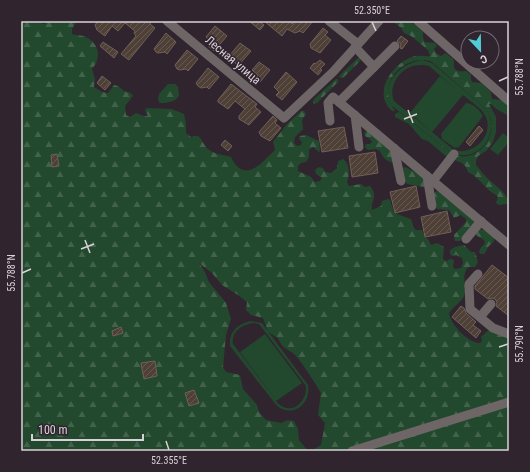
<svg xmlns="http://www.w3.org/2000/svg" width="530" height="472" font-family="'Roboto Condensed',sans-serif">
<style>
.grass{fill:#22492d;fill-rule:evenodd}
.forest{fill:url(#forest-firs)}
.building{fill:url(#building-hatch);stroke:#716057}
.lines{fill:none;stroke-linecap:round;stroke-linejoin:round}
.minor{stroke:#6e6566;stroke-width:9}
.ticks{fill:none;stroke:#d9d1d8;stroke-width:1.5}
.labels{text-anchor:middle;stroke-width:3;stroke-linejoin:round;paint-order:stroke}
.street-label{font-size:12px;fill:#d9d1d8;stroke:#30242f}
.neatline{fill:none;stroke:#d9d1d8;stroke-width:1.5}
.ticks-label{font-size:10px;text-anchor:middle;fill:#d9d1d8}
</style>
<defs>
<pattern id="forest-firs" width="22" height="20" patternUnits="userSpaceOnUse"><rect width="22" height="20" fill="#22492d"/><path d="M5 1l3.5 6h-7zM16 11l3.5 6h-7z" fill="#42624b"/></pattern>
<pattern id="building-hatch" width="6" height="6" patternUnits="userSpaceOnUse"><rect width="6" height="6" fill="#4e3f37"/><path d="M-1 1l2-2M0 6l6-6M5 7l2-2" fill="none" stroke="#675a53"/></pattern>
</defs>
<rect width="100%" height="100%" fill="#30242f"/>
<g class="grass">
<path d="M422,60L432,63L486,109C502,134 478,164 451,153L391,105C380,83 401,63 422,60ZM424,65L429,66L456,89L440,76L410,113L432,132L463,95C470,101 482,108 486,117C494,137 472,156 454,150L394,101C389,89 396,74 408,68C413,65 419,65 424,65Z"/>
<path d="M466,103C472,103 480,110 483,116L459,147L455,148L442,139L441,134Z"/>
<polygon points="503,133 509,138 509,142 498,155 490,149"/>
<path d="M251,321L262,323L308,385C311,404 293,418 277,406L230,346C228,332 239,323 251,321ZM254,323L259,324L306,386C307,404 289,417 276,401L302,383L265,334L240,352L275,399L233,344C231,331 243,324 254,323Z"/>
</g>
<g class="forest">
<path d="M21,21H35L44,24L47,21H77L72,29V34L75,35C88,34 102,46 97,60C97,63 94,66 92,69L95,79L94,87L102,92L108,93L114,85L118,86L124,91L131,93L133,96L125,106L126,115L130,117L136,113L144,116H148L145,110L147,108L172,109L184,114L186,124V133L191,137L198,136C202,139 201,140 204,144C209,154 221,154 231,157C233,161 236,167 241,169C253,176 267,157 275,150L273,142L287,124L301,111H304L306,114L302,120L303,129L295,137L294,143L297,146L301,145L302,142L299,139L300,136L306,135L319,141L320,151L319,152L313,147L309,150V157L306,162L301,163L298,166V171L311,177L315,182L320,181L322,178L316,174L315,170L319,167L323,168L325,172L331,173L337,168L338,161L343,159C350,164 350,174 347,182L349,186L361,184L365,187L370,186C379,197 370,200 372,210L381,206L382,201L388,199L390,200L394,213L411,219L414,228L416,230H422L425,237L428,239L431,245L437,243L444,247L443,259L446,261L451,259L454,260L453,267L455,269L461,268L463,263L462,258L456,255L452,256L450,254V250L455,247L464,245L471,252H475L478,262L475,267H468C460,278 468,285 464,296C462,301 453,307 449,313C450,324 468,343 480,343L482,341L481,337L490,329L506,335L509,339V451H311L321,445L325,423L318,415L321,393C313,380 305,367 296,356C289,348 283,351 278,338L268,332L263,318L251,315L246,310L247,302L238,295L222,285L212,273L199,263L205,272L209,282L226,303L231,319L226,335L223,367L226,372L240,375L243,389L257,405L259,412L266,420L281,423L288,420L294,421L298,429L299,440L308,451H21Z"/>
<path d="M395,21H411L423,32C423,46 425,41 435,43L437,46L434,49L436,53L441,56L446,53L454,60V68C459,73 461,71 466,71L471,75V79L472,82L481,83L491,92L492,99L502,100L509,107V117C503,111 498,112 491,104H489L496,117V132L493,142L486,151L478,156L476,161V165L486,177L502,191L509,200V206L506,204L499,205L496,203L498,197C496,194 493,194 490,191C483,185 477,176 468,172L466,167L462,163L447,157L428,141L422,139L409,124L395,117V114L399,112L451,153C475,167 504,135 486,109L432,62C410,53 382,76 389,100C390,104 393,107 395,111H392C372,93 392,64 412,57C418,54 425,57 430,56L428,50L411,36L404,33L401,28L395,23Z"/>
<polygon points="359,57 361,60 343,78 341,78 339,77 341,74"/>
<polygon points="336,79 338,79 338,82 317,103 314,104 313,102 314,99"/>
<path d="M168,84H175L178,87L179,96C175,102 167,103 160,103L158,99L159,94Z"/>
<path d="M366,131L372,132L391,148L394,163C386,161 383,158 380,151L376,149L368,150L365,147L366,144H370L372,142L370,139L365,136L364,133Z"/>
<polygon points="405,167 423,176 425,182 424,187 407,184 405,180 403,168"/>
<polygon points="437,191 444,193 475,219 475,225 460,241 455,241 454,235 466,222 466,219 461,215 454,218 449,210 437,209 434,193"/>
<path d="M478,229C484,229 496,234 494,241C492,244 491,244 489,246C487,248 486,252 484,254H481L479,252L480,249L485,243L484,240L476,235Z"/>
</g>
<g class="building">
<polygon points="98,21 151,21 150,24 155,28 129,60 121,54 136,36 134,33 135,31 125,23 118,31 112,26 105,36 97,30 95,25"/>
<polygon points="249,21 259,21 264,25 260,30"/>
<polygon points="264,21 289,21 292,24 295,21 313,21 303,33 300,31 295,33 287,29 282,36"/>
<polygon points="215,26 227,36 214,51 208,46 212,42 206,37"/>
<polygon points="323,28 328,32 325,35 331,40 320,53 311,48 310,44"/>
<polygon points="166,33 176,42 167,54 165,52 158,53 156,52 154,49"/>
<polygon points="401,36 408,41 402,49 400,48 401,44 397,41"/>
<polygon points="103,42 118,52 114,58 100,46"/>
<polygon points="240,43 251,51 238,66 234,62 236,60 230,55"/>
<polygon points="187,50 198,59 188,71 186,69 180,70 177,69 175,65"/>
<polygon points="320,60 325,64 320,69 322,70 318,75 310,68 314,63 315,64"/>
<polygon points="259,62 270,70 260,82 256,78 258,75 252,70"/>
<polygon points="208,68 219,77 209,89 207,87 201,88 198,86 196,83"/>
<polygon points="286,72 297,82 282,100 276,95 279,92 274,87"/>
<polygon points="102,76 111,83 105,90 97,83"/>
<polygon points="231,84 257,104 255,107 261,112 249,125 239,119 239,116 245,109 235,101 228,109 218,102 218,100"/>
<polygon points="273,116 277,120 275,123 281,128 270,141 261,136 259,132"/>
<polygon points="479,126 483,130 470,146 466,142"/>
<polygon points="344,127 348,148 322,152 318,131"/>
<polygon points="225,140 232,146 228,151 221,145"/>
<polygon points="375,152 378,173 352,177 349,156"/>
<polygon points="57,154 59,166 52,167 51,155"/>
<polygon points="416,186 420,207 395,213 390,192"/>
<polygon points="447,211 451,232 425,237 421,217"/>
<polygon points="492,265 509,278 509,316 496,306 497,302 495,299 492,298 488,299 475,289 475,286"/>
<polygon points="461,306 464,308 466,313 476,322 473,325 481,331 476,338 452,317"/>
<polygon points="121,327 123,333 113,336 112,331"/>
<polygon points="155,361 157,376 144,379 141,363"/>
<polygon points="194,390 199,403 189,406 185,393"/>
</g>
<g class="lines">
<g class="minor">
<polyline points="167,21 284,118 333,72 379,21"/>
<polyline points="329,21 358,44"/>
<polyline points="418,21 509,101"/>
<polyline points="355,47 374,67"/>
<polyline points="339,102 395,46"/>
<polyline points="355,115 359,147"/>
<polyline points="330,121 328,103 333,97 509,245"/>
<polyline points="394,148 401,181"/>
<polyline points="427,176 432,206"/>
<polyline points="433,181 454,154"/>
<polyline points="466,239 481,221"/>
<polyline points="478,274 469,284 470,309 493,328 509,334"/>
<polyline points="480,317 491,304"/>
<polyline points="352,451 509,402"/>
</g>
</g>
<path class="ticks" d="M372,22L376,31M499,81L508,77M408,110L413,123M404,119L417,114M85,240L90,253M81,249L94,244M22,273L31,269M499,347L508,344M166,441L169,450"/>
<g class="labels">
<g class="street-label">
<text transform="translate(233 60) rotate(40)" y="4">Лесная улица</text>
</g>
</g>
<rect width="530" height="472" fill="none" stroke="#30242f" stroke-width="44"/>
<g transform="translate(480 50) rotate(158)"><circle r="19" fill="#30242f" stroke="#746973"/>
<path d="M0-3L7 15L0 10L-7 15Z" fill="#51ccd4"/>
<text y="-6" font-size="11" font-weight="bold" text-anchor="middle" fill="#d9d1d8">С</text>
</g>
<path d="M32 434v6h111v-6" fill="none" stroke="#d9d1d8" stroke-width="2"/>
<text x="38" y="434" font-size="12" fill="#d9d1d8" stroke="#30242f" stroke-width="3" paint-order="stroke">100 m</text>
<rect x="22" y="22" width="486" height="428" class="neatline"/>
<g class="ticks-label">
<text x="372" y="14">52.350°E</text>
<text transform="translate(519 77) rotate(-90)" y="4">55.788°N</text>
<text transform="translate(11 273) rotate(-90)" y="4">55.788°N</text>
<text transform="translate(519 344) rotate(-90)" y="4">55.790°N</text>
<text x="169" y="464">52.355°E</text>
</g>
</svg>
